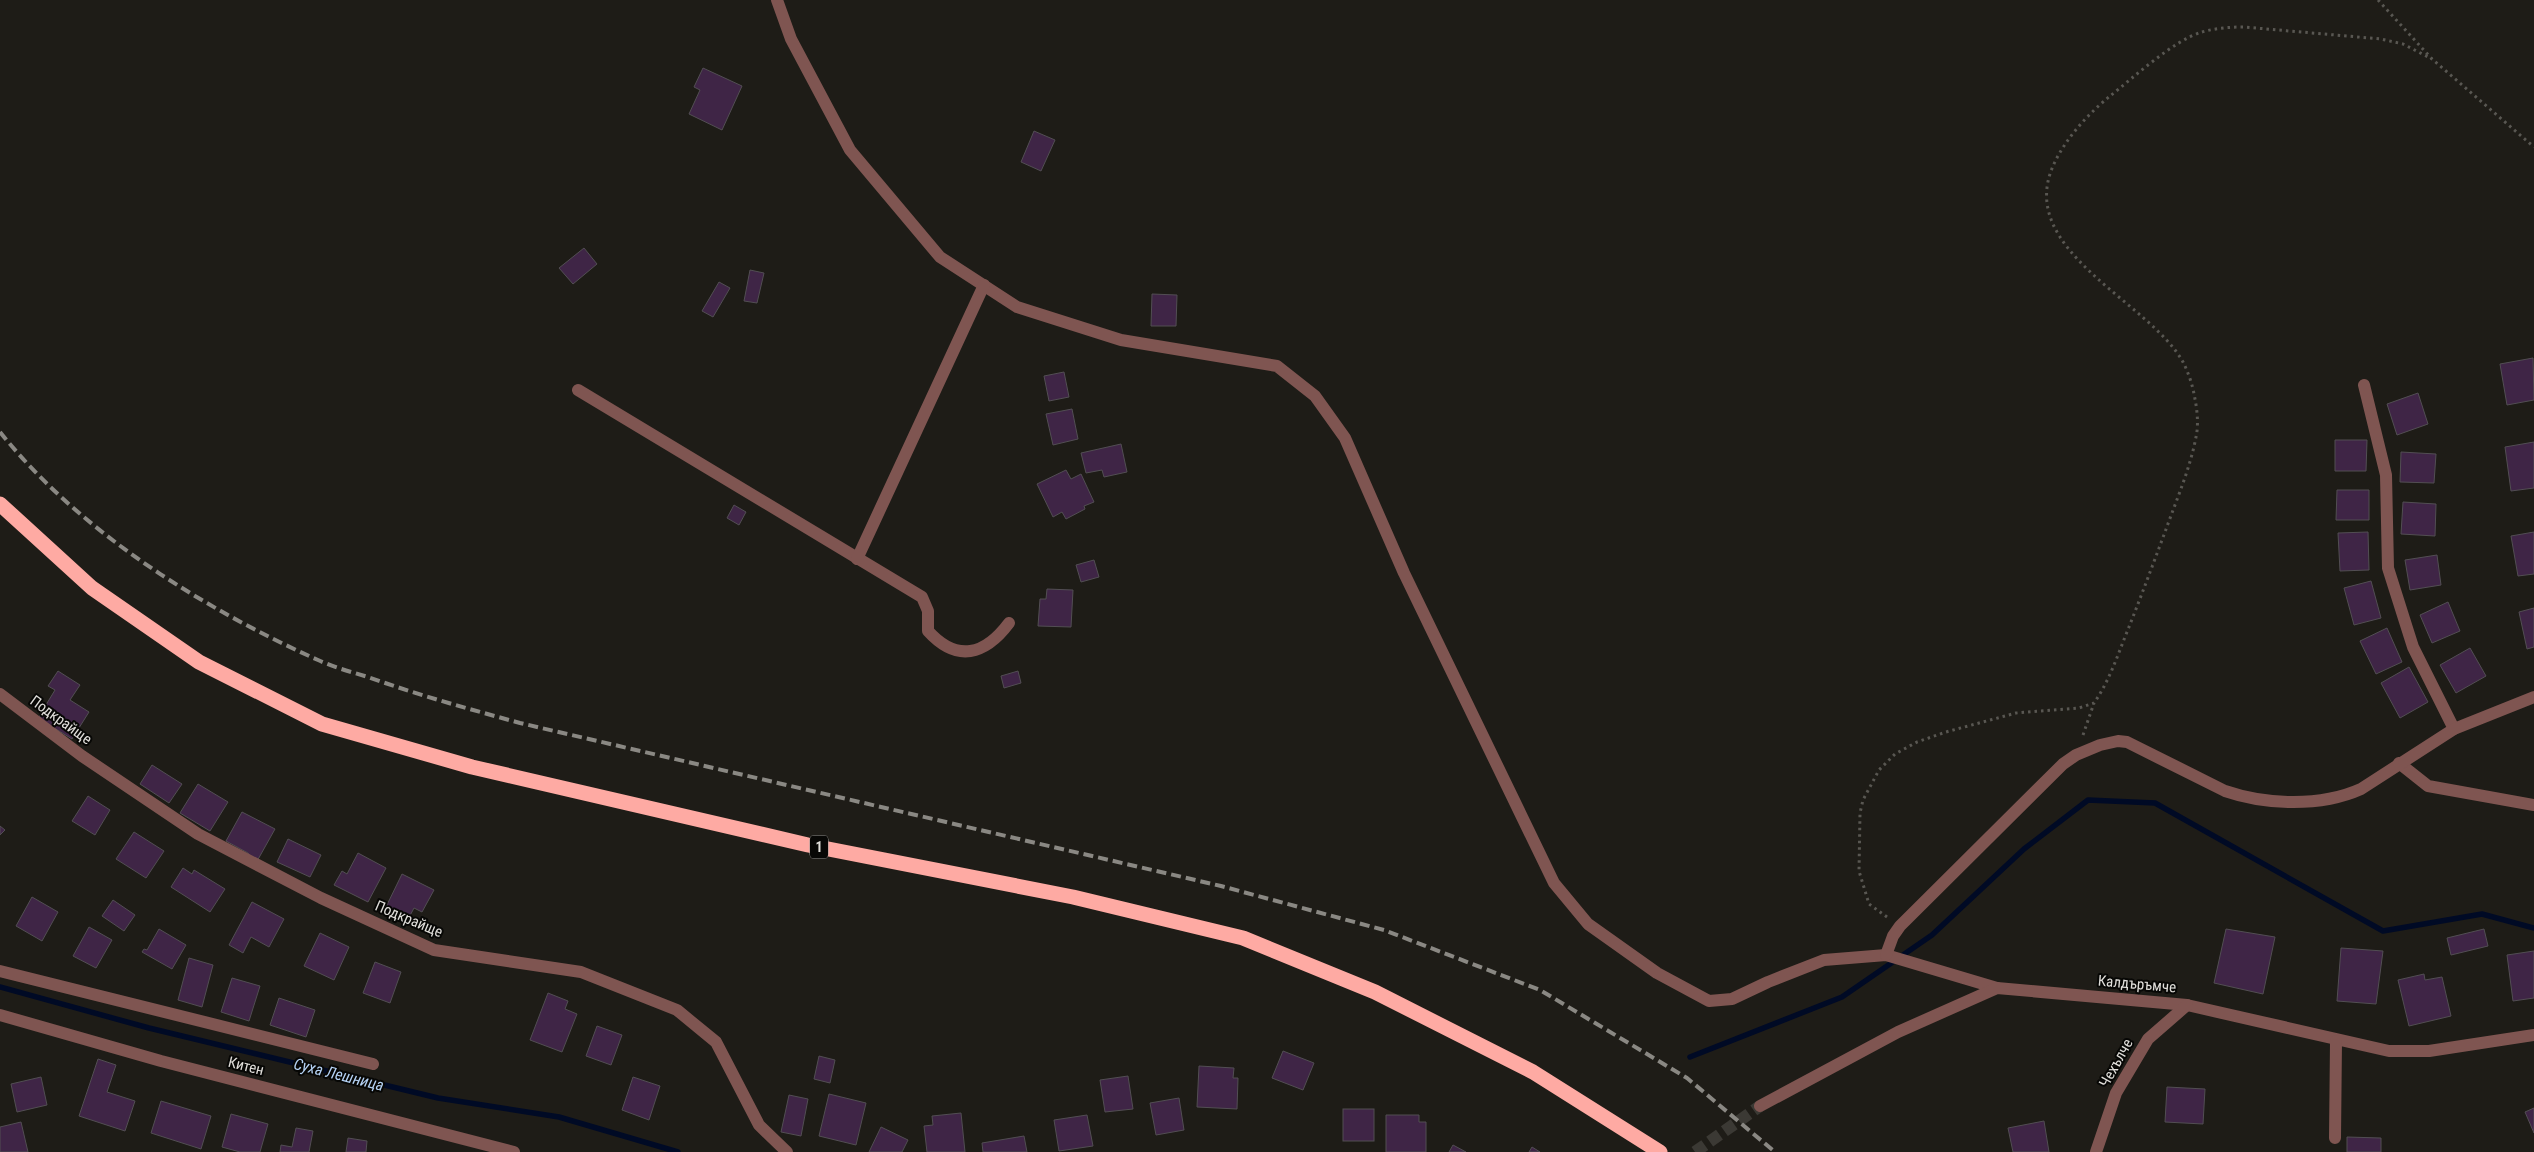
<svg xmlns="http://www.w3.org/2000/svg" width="2534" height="1152" font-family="'Roboto Condensed',sans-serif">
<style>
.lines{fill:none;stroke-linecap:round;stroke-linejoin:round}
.stream{stroke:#000a25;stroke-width:5.5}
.building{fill:#3f2546;stroke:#524e53}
.street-tunnel{stroke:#3b3934;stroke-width:12;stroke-dasharray:12 6;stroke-linecap:butt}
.path{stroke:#595752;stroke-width:3;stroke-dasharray:2.5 4;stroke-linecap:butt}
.street{stroke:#7f5551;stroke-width:12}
.highway{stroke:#feaaa3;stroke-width:15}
.rail{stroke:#8a8883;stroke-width:4;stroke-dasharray:10 5;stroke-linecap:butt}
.labels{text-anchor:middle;stroke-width:4;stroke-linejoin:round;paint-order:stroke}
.shield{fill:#070705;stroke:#a09e9b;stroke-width:1}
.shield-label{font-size:14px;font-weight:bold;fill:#e1dfdb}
.street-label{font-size:15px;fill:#e1dfdb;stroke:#070705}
.water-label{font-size:16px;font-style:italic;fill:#b5d2f4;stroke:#070705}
</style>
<rect width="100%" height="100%" fill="#1e1c17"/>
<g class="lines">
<g class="stream">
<polyline points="0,987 149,1028 438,1098 559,1117 678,1152"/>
<polyline points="1690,1057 1842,997 1932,935 2024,849 2088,800 2155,803 2383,931 2482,914 2534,928"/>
</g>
</g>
<g class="building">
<polygon points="703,68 742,86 722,130 689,114 700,90 694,87"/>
<polygon points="1034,131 1055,140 1041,171 1021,162"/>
<polygon points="584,248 597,264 573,284 559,268"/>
<polygon points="750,270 764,273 757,303 744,301"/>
<polygon points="719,282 730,288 713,317 702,311"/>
<polygon points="1152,294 1177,295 1176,326 1151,326"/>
<polygon points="2533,358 2534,400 2507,405 2500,364"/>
<polygon points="1064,372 1069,397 1049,401 1044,376"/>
<polygon points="2418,393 2428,424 2397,435 2387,404"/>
<polygon points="1072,409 1078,439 1053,445 1046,414"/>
<polygon points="2335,440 2367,440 2366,471 2335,471"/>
<polygon points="2534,442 2534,488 2511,491 2505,447"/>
<polygon points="1121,444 1127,472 1104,477 1102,470 1086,473 1081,453"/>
<polygon points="2401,452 2436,454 2434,483 2400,482"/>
<polygon points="1066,470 1071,479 1081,474 1094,502 1084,506 1085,509 1066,519 1062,512 1053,517 1037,484"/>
<polygon points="2337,490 2369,490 2369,520 2336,520"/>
<polygon points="2403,502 2436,504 2435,536 2401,534"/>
<polygon points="734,505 746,512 739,525 727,518"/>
<polygon points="2368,532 2369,570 2340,571 2338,533"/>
<polygon points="2534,532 2534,574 2518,576 2511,536"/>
<polygon points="2437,555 2441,585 2410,590 2405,560"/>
<polygon points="1094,560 1099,577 1081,582 1076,565"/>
<polygon points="2371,581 2381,618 2354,625 2344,588"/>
<polygon points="1047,589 1073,590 1071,627 1038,626 1040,599 1046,599"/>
<polygon points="2448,602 2460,631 2432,643 2420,615"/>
<polygon points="2534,608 2534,647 2527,649 2519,612"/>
<polygon points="2387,628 2402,662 2376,674 2360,641"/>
<polygon points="2470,648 2486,676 2456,693 2440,665"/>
<polygon points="2409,667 2428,702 2400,718 2381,683"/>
<polygon points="58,671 80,685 70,700 89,712 72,739 38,718 55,690 48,686"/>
<polygon points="1018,671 1021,683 1004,688 1001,676"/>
<polygon points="152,765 182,784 169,803 140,784"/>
<polygon points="198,784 228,802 210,831 180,813"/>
<polygon points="88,796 110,810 95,835 72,821"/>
<polygon points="242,812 275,829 256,863 248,853 226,841"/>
<polygon points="0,826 5,830 0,835"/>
<polygon points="134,832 164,851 146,878 116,859"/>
<polygon points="288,839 321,855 310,877 277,862"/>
<polygon points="358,853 386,868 368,902 334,885 342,871 347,874"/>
<polygon points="183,868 192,874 194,870 225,889 210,912 171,887"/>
<polygon points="402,874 434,890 422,912 414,908 406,923 384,911"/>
<polygon points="32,897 58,912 42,941 16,926"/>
<polygon points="113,900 135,915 124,931 102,916"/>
<polygon points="252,902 284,919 269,947 251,937 243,953 229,945"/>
<polygon points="89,927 112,940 96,968 73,956"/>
<polygon points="159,929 186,945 172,969 142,952 144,949 147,950"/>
<polygon points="2226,929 2275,937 2263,994 2214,983"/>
<polygon points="2484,929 2488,946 2451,955 2447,938"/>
<polygon points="320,933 349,947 334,980 304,966"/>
<polygon points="2341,948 2383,951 2376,1004 2337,1001"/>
<polygon points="2534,951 2534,998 2513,1001 2507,955"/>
<polygon points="189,958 213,965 202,1007 178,1000"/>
<polygon points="375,962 401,972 390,1003 363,993"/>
<polygon points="2424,974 2425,980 2442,977 2451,1016 2409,1026 2398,980"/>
<polygon points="232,978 260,986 249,1021 221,1012"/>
<polygon points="548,993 568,1001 565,1009 577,1014 562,1052 530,1040"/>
<polygon points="279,998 315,1010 306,1037 270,1025"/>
<polygon points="597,1026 622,1035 611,1065 586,1056"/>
<polygon points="1283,1051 1314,1063 1303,1090 1272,1078"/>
<polygon points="819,1056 835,1060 830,1083 814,1079"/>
<polygon points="98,1059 116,1065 107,1092 135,1101 125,1131 79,1116"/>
<polygon points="1199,1066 1234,1068 1233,1078 1238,1078 1237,1109 1197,1107"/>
<polygon points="1128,1076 1133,1109 1105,1112 1100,1080"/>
<polygon points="41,1077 47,1105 17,1112 11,1084"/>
<polygon points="633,1077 660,1086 649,1120 622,1110"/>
<polygon points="2167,1087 2205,1089 2203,1124 2165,1122"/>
<polygon points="829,1094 866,1103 856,1145 819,1136"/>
<polygon points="789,1095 808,1099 801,1136 781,1132"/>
<polygon points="1179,1098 1184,1130 1156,1135 1150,1103"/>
<polygon points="161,1101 211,1116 201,1149 151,1133"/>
<polygon points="2534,1108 2534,1133 2525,1112"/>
<rect x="1343" y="1109" width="31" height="32"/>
<polygon points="961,1113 965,1152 927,1152 924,1126 933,1125 932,1116"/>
<polygon points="231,1114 268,1124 260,1152 240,1152 222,1147"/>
<polygon points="1087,1115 1093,1146 1059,1151 1054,1120"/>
<polygon points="1386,1115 1419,1115 1419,1122 1426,1122 1426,1152 1386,1152"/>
<polygon points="2044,1121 2049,1152 2013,1152 2008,1128"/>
<polygon points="21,1122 28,1152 0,1152 0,1127"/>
<polygon points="881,1127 908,1140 902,1152 869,1152"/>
<polygon points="296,1128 313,1131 309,1152 280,1152 281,1145 292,1147"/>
<polygon points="1024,1136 1027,1152 983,1152 982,1143"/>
<polygon points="2347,1137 2381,1138 2381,1152 2347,1152"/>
<polygon points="348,1138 367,1141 366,1152 346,1152"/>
<polygon points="1453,1145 1466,1152 1449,1152"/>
<polygon points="1532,1147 1540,1152 1529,1152"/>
</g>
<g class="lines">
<polyline class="street-tunnel" points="1695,1152 1760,1106"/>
<g class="path">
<polyline points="2378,0 2432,59 2534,147"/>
<polyline points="2083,735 2094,703"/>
<path d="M1887,917L1869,904L1859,871L1860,813L1863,800L1879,770L1895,754L1917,742L1946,732L2016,713L2079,708L2094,703C2108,683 2116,660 2125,637C2139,602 2152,567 2165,532C2176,501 2190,469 2196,437C2199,424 2197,408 2194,394C2192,383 2188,372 2183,362C2149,301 2016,251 2053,166C2065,139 2087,115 2110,96C2133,78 2174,40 2202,32C2216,28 2230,27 2244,27L2381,39L2403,44L2432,59"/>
</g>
<g class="street">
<polyline points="777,0 791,39 850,150 940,257 1017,307 1121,340 1277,366 1315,396 1345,438 1404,573 1554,883 1588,924 1657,973 1709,1001 1732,999 1768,982 1824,960 1886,955 1997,988"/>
<polyline points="2364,385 2386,475 2388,568 2413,647 2454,729"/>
<path d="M578,390L922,597L928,611V631C957,663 985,655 1009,623"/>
<polyline points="857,559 984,285"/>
<polyline points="0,694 82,756 198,834 321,898 434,950 581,972 677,1010 716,1042 759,1125 787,1152"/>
<polyline points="2399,763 2428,786 2534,805"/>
<path d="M1886,955L1893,936L1900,926L2063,764L2076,755L2100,745L2118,741L2127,742L2225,791C2266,805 2321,807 2361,789L2454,729L2534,697"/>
<polyline points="0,971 373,1064"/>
<polyline points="0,1015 161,1061 514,1152"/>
<polyline points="1760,1106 1898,1032 1997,988 2187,1005 2389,1051 2429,1051 2534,1035"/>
<polyline points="2335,1138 2336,1041"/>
<polyline points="2096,1152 2116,1093 2148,1039 2187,1005"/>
</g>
<polyline class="highway" points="0,504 92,588 199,662 322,724 472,767 808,845 1073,897 1243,938 1375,992 1533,1072 1660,1152"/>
<path class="rail" d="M0,432C80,532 202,608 318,660C333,667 351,672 368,677C418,695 469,709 520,723L1221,886L1384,930L1540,990L1687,1078L1775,1152"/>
</g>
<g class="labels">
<rect class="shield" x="810" y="835.5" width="18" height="23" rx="4"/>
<g class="shield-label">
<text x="819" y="852">1</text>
</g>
<g class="street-label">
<text transform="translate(61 720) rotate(36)" y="5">Подкрайще</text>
<text transform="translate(409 919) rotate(23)" y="5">Подкрайще</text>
<text transform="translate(2137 984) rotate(5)" y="5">Калдъръмче</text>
<text transform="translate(2116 1063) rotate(-61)" y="5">Чехълче</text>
<text transform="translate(246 1066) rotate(14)" y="5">Китен</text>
</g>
<g class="water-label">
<text transform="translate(339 1074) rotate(14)" y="6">Суха Лешница</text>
</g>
</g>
</svg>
